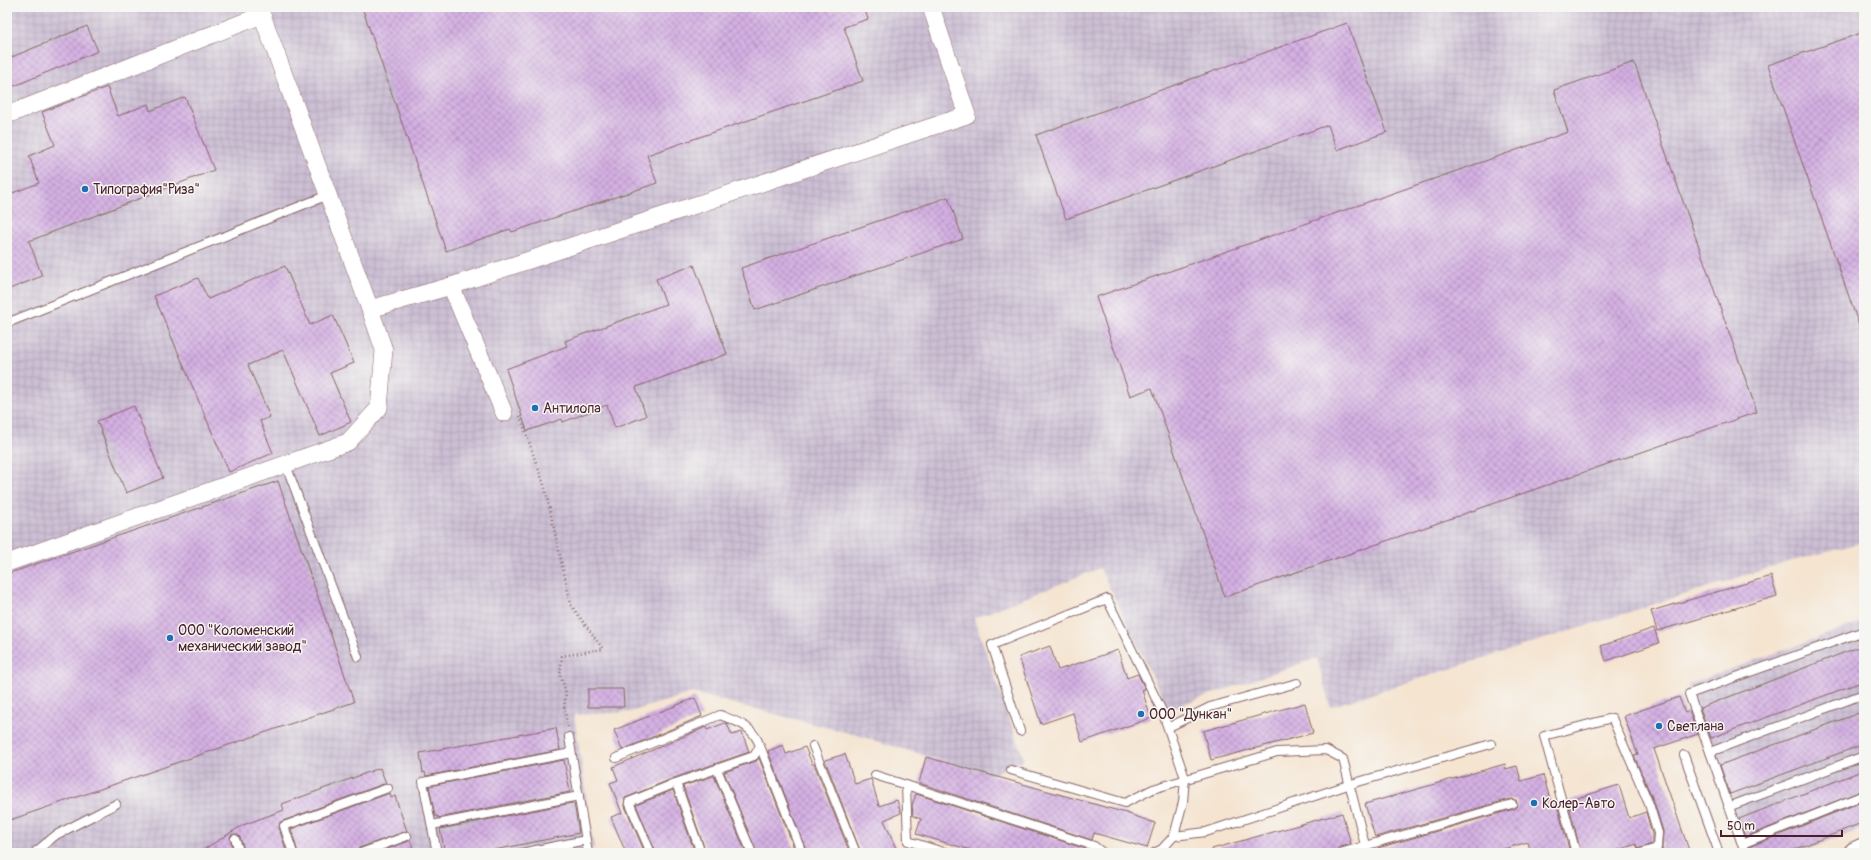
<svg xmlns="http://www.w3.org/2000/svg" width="1871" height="860" font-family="Pangolin,sans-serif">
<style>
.industrial{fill:url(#industrial-grid)}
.building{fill:url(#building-cross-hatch)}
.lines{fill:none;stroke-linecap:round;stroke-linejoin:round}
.lane-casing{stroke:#866465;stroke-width:10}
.street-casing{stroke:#866465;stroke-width:18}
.secondary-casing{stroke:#866465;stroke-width:24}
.path{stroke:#866465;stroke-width:2.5;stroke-dasharray:1 3;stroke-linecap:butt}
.lane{stroke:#fff;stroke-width:8}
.street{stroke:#fff;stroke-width:17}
.secondary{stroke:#fff;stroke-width:22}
.poi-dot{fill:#1f6fb2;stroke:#f6f6f2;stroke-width:1.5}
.labels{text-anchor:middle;stroke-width:3;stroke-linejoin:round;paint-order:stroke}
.poi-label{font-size:14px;fill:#4a1f2b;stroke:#f6f6f2;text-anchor:start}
</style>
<defs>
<pattern id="industrial-grid" width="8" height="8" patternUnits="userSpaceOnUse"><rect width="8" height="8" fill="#ccbfd4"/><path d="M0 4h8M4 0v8" fill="none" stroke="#b1a4b6"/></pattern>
<pattern id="building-cross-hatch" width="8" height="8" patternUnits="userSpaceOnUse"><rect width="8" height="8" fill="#d4b0e3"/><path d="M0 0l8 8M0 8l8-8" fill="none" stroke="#ae8fb8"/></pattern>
</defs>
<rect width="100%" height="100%" fill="#f6f6f2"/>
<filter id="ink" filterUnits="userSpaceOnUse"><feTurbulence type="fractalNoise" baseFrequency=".025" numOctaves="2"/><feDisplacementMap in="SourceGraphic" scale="8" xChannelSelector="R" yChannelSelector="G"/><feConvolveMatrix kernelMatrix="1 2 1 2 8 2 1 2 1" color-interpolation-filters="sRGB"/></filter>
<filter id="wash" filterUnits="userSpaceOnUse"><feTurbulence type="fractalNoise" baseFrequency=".012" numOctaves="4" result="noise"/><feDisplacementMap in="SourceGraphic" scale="16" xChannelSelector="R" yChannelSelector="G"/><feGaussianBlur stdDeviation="0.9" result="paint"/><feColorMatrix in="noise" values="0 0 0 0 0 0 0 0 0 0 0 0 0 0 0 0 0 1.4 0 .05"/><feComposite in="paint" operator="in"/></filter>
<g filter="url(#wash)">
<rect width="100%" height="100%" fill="#f5e4d0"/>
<g class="industrial">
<polygon points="7,7 1864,7 1864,542 1781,564 1330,707 1317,658 1168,709 1100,568 974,618 1024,760 990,775 853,734 692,693 630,712 574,715 594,848 573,853 7,853"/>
<polygon points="1864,621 1864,828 1798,853 1749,853 1687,685"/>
</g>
<g id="blocks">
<g class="building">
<polygon points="362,7 864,7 868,19 844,27 863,81 647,155 657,183 512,232 510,229 446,251"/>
<polygon points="1347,23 1387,132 1337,150 1328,125 1066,219 1036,135"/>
<polygon points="87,26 98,51 7,89 7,59"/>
<polygon points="1864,32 1864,333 1862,334 1768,65"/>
<polygon points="1634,62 1757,412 1225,597 1152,388 1130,396 1096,297 1568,132 1554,90"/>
<polygon points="107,87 118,116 148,104 150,111 185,97 214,170 29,241 42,276 7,290 7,195 39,183 29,156 55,145 42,112"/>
<polygon points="948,197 963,239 755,310 741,268"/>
<polygon points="694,265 727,354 636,387 646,416 615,428 607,405 563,422 562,419 527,431 506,369 567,346 565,341 666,304 656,279"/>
<polygon points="285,266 310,325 333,315 354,363 330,373 351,422 320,436 283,350 248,365 270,417 260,421 273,453 229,472 154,296 198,278 208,299"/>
<polygon points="134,406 163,478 126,493 97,421"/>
<polygon points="278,481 354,702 7,821 7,574"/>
<polygon points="1771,576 1777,596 1657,631 1651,611"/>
<polygon points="1654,628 1659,643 1606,661 1601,646"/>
<polygon points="1864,645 1864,681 1711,738 1700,708"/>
<polygon points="1050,646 1058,670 1118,650 1127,678 1138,674 1145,689 1142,690 1151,718 1082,742 1073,713 1041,724 1019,657"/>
<polygon points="588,689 623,689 624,707 588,707"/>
<polygon points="1679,697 1685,713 1689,711 1698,734 1654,749 1690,853 1664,853 1662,848 1663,831 1654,802 1634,756 1638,755 1624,716"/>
<polygon points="695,698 702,716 622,750 614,730"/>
<polygon points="1305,703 1313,733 1211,760 1203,731"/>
<polygon points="1864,711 1864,744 1730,794 1720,765"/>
<polygon points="725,723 727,724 732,735 742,732 749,752 674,778 625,798 624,804 645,853 626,853 611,817 622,813 610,783 618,780 613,767 706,727 707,730"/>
<polygon points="556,728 560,750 426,776 425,772 423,773 420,753"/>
<polygon points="783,745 786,754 805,747 812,764 814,764 850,853 807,853 768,751"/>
<polygon points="845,754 855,784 871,779 879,806 897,800 901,813 884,820 898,853 861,853 825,760"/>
<polygon points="926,757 1126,813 1155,823 1147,848 1094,833 1092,840 919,783"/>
<polygon points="759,758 796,853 757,853 724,772 756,761"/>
<polygon points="564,760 570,792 438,818 438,816 435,816 429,786"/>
<polygon points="1505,764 1506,769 1517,766 1521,781 1543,775 1552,806 1557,805 1570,853 1531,853 1528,842 1489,853 1379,853 1378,848 1514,809 1516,808 1517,803 1516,800 1510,799 1375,837 1365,804"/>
<polygon points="380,768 386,783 280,822 279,828 287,853 245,853 240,837 236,834 231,835 230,838 234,853 198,853 243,825 284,810 282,804"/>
<polygon points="1864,770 1864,790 1745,837 1739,819"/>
<polygon points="714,776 746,853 706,853 683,786"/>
<polygon points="1619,785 1629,818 1646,812 1652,834 1652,844 1638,849 1636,844 1609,853 1581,853 1568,801"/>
<polygon points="673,790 695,853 656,853 636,805"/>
<polygon points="390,793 391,798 395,796 407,831 359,848 356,853 298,853 291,829"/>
<polygon points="916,794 1089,850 1088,853 981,853 916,834 921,819 913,816 912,805"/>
<polygon points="1864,801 1864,822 1786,853 1752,853 1749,847"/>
<polygon points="572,803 574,803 579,833 479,853 445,853 440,829"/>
<polygon points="1342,813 1351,844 1338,848 1335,853 1213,853 1212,849"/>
<polygon points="410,840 415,853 377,853 409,841"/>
</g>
</g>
</g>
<g filter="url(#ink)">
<use href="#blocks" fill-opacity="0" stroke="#866465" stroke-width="1"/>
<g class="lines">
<defs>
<g id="lane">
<polyline points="7,323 328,195"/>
<polyline points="286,465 358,657"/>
<polyline points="1169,727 1210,707 1297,683"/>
<polyline points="1020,731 992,645 1107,599 1162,711 1185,778 1183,802 1174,836 1162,849 1154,853"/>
<polyline points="569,737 588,853"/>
<polyline points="760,746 802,853"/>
<polyline points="813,746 856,853"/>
<polyline points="1710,752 1689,694 1864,631"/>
<polyline points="1684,755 1719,853"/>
<path d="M616,758L720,715C738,722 753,726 760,746L754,756L676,783"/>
<polyline points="717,769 752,853"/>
<polyline points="1011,770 1125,803 1153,789 1277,752 1326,750 1343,759 1367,853"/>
<polyline points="875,775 906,785 908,841 947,853"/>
<polyline points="906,785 1094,846 1103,853"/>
<polyline points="1728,807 1864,756"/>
<polyline points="432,825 579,796"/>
<polyline points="1174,836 1206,832 1351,784 1491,744"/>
<polyline points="235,839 240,853"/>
<polyline points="1742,844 1864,795"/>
<polyline points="34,853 56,835 116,804"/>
<polyline points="293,853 284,826 388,788"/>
<polyline points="361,853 407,836"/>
<polyline points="437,853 423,782 571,753"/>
<polyline points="521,853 586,840"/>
<polyline points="651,853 629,802 676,783 701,853"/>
<polyline points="1340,853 1512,804"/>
<polyline points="1576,853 1544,736 1612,718 1649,804 1658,833 1657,848 1641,853"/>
<polyline points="1745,853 1710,752 1864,694"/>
</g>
<g id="street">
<polyline points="7,115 262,15 370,309 451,286 967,115 931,7"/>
<polyline points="451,286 504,413"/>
<polyline points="7,563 348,442 379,408 384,350 370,309"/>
</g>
<polyline id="secondary" points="1855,853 1864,849"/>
</defs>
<use href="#lane" class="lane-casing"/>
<use href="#street" class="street-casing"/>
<use href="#secondary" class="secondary-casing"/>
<polyline class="path" points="520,416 545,488 571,605 603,649 562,656 560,674 566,693 564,708 568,727"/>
<use href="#lane" class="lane"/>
<use href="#street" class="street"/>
<use href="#secondary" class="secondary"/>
</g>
</g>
<g class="poi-dot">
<circle cx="85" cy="189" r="4"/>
<circle cx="535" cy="408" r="4"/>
<circle cx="170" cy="638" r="4"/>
<circle cx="1141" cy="714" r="4"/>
<circle cx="1659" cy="726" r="4"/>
<circle cx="1534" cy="803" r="4"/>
</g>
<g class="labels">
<g class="poi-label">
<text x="93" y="194">Типография"Риза"</text>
<text x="543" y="413">Aнтилопа</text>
<text x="178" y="635">ООО "Коломенский<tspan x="178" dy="16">механический завод"</tspan></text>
<text x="1149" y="719">ООО "Дункан"</text>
<text x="1667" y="731">Светлана</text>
<text x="1542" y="808">Колер-Авто</text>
</g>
</g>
<rect width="1871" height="860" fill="none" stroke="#f6f6f2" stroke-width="24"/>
<path d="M1721 830v6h121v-6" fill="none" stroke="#4a1f2b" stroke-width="2"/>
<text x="1727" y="830" font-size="12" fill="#4a1f2b" stroke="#f6f6f2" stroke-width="3" paint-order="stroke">50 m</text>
</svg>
